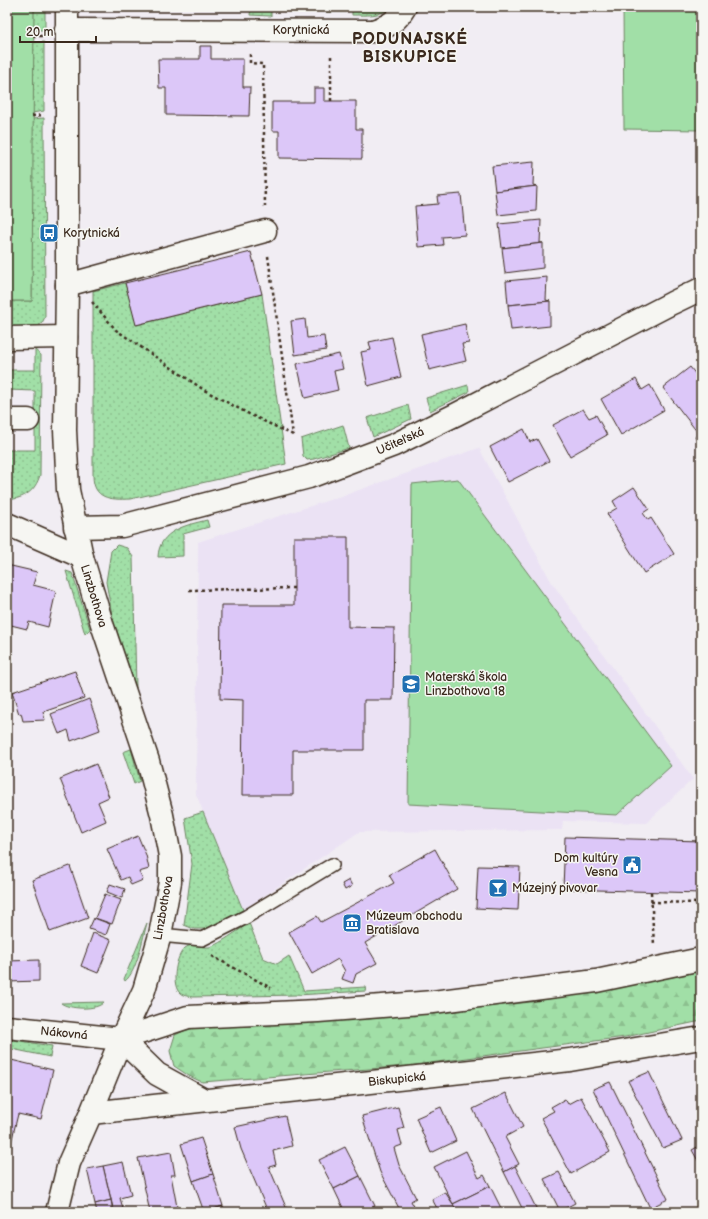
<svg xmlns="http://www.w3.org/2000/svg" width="708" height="1219" font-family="'Balsamiq Sans',sans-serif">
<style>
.built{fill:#ebe2f4}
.grass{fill:url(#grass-dots);stroke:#6e8462}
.forest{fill:url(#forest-firs);stroke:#6e8462}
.park{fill:#a1dfa7;stroke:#6e8462}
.building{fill:#dcc7f8;stroke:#3b2a1e}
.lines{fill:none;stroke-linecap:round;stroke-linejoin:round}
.lane-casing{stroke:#3b2a1e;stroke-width:16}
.street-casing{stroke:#3b2a1e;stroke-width:25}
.path{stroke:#3b2a1e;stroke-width:2.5;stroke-dasharray:3 3;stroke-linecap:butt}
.lane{stroke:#f6f6f2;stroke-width:13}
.street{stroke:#f6f6f2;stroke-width:22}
.labels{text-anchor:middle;stroke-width:3;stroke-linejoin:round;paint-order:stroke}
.street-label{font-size:12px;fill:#3b2a1e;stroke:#f6f6f2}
.poi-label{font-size:12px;fill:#3b2a1e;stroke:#f6f6f2;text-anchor:start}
.district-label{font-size:16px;font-weight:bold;letter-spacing:1px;fill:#3b2a1e;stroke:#f6f6f2}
</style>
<defs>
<pattern id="grass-dots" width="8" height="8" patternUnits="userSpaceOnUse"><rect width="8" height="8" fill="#a1dfa7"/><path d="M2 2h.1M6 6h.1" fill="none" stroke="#8cc08f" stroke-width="1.8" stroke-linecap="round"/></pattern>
<pattern id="forest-firs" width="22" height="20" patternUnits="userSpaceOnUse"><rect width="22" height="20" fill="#a1dfa7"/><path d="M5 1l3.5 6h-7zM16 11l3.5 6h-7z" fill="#8cc08f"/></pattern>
</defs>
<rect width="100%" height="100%" fill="#f1edf3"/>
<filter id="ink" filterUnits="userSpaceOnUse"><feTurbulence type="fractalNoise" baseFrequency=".025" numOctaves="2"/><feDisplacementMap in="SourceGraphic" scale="8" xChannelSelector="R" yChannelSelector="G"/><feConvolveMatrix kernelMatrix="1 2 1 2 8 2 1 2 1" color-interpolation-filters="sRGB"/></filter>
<g filter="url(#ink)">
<polygon class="built" points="479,448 552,583 693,779 646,823 563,821 562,830 359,832 243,910 196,794 198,542 342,496"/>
<g class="grass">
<polygon points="34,7 45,7 45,30 33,30"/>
<polygon points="251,7 271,7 271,16 250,15"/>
<path d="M352,7H391C380,17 366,15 352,15Z"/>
<polygon points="44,42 44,111 32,113 33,43"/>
<polygon points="44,118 45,317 42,323 38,326 7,327 7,301 32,301 32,119"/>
<path d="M125,283L137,325L262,294L286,464L130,499C110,500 93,499 93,475V291Z"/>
<path d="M35,350L41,355L40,475C35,492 24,498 8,500L7,450H35V391L7,390V370H35Z"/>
<polygon points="468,385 469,392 430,411 426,398"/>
<polygon points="408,405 411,419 373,437 367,418"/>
<polygon points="343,425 349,448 314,459 307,460 303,456 301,439"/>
<path d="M207,520L209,527L183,534V556L158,557C159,530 187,525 207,520Z"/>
<polygon points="117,545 127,548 133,557 136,688 113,620 106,582 111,551"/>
<polygon points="66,571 72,573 90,629 85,634"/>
<polygon points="131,749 140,781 134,784 123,752"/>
<polygon points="203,812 243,910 206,929 194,929 184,925 192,864 185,818"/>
<path d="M147,923C143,937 137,972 125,981L124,979Z"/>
<path d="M249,923L263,958L277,964L289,956L304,991L365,987L366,991L297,995L193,997C188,996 182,996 179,992C171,983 176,955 185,948C193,942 200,948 209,947C215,947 242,928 249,923Z"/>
<path d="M104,1002C97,1011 68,1009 61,1003Z"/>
<polygon points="7,1039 52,1046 50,1057 7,1048"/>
</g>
<polygon class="forest" points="701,970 701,1021 625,1037 407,1066 202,1082 189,1076 174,1066 170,1051 175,1035 186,1030 200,1027 368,1019 531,1002 688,974"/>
<g class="park">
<polygon points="7,7 34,7 32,301 7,301"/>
<polygon points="284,7 346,7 346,12 284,11"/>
<polygon points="623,7 701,7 701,130 624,129"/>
<polygon points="458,479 671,766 617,815 408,804 412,484"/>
</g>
<g class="building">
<polygon points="200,46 211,46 211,59 243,59 243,87 250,87 249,116 166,115 166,88 159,88 158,59 200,59"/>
<polygon points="314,88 324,88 324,101 356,101 356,129 362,129 362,159 279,158 279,131 272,131 272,102 314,102"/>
<polygon points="534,162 533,185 537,186 495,191 492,166"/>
<polygon points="537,186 536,211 498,215 495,191"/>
<polygon points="461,194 465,235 442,237 443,245 418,247 415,206 438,204 437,196"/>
<polygon points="541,220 540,243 543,243 502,248 499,224"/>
<polygon points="543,243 543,268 505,273 502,248"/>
<polygon points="251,252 262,294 136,325 125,283"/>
<polygon points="547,277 546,300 550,301 508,305 506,281"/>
<polygon points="550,301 550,326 511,330 508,305"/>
<polygon points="305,319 307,338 324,336 326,350 295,355 291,321"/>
<polygon points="465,324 469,343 462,344 466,361 429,370 421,334"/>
<polygon points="392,337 401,377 368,386 361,352 371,350 369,342"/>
<polygon points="339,354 343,369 334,371 338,390 305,398 297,364"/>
<polygon points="690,367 701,381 701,431 698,433 663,388"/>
<polygon points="636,379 642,390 650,385 664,410 621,435 601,399"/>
<polygon points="583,409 589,418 596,415 607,435 570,456 553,425"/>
<polygon points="524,429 530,442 537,439 549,461 508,482 490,447"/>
<polygon points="701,431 701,446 695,437"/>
<polygon points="634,487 649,509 643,513 648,520 651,518 674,554 644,573 607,514 617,508 613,501"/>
<polygon points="294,537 348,537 348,627 394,628 393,700 364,700 364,750 293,750 293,795 242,795 243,700 220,699 221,605 294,605"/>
<polygon points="7,565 37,572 33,585 56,591 48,627 29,622 27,629 7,624 10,611 7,610"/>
<polygon points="75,671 84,698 43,712 45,720 23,721 21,713 19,714 12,692"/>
<polygon points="89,699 100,730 71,741 68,730 59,734 51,714"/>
<polygon points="96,764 109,797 98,802 106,821 81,832 60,779"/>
<polygon points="138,836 146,855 149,869 139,872 143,880 131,885 128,877 121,880 107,849"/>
<polygon points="565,837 701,841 701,893 563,889"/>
<polygon points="435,849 457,889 365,943 377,963 356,974 353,983 342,979 345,971 338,959 312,974 289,932 317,916 321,922 394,883 389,875"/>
<polygon points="70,866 88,918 50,932 32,880"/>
<polygon points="478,866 520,867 518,910 476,908"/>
<polygon points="349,880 352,886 345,890 342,884"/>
<polygon points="110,884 125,889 122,898 107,892"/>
<polygon points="105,894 121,900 112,924 95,918"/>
<polygon points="94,918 110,924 106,935 89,929"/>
<polygon points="93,933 111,940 98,973 81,966"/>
<polygon points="39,960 39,981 7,982 7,961"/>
<polygon points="7,1059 53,1070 41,1119 18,1114 10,1147 7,1146"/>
<polygon points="649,1072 682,1140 663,1148 628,1081"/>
<polygon points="610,1082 668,1199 650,1208 593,1089"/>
<polygon points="506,1093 523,1127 505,1137 519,1164 504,1172 473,1109"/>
<polygon points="581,1097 610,1152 571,1174 541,1118 554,1111 551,1107 565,1099 568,1104"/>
<polygon points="398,1107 404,1128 398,1130 402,1145 394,1148 399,1165 416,1198 411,1201 417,1212 401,1212 380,1172 362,1116"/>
<polygon points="441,1107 456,1141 431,1153 416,1118"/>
<polygon points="285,1116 292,1146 273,1151 276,1165 269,1167 288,1212 268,1212 241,1149 235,1127"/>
<polygon points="201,1138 213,1174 193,1181 181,1144"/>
<polygon points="701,1145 701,1166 692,1150"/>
<polygon points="345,1147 360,1176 334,1189 319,1160"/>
<polygon points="466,1151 479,1178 484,1175 490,1186 453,1204 434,1167"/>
<polygon points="171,1152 175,1175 171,1175 177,1207 169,1209 169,1212 150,1212 138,1158"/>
<polygon points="123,1162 131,1195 120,1198 124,1212 114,1212 103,1166"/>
<polygon points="103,1166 111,1200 95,1204 87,1169"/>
<polygon points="515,1166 538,1212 524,1212 504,1172"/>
<polygon points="559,1172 575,1203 560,1211 544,1179"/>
<polygon points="213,1174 223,1206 204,1212 193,1181"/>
<polygon points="360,1176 375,1206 363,1212 345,1212 334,1189"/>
<polygon points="490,1186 503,1212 457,1212 453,1204"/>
<polygon points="445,1192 453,1204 456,1212 439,1212 432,1199"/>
<polygon points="111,1200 113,1212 97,1212 95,1204"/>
<polygon points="223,1206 225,1212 205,1212"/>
</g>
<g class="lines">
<defs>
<polyline id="lane" points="160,935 202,939 246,917 332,865"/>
<g id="street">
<path d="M66,30L373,31C389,26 396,22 405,7"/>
<polyline points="67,285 265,231"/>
<polyline points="7,338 66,337"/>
<polyline points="7,420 28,420"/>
<polyline points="7,524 82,557"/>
<polyline points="75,527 122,526 309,477 394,445 457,414 672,303 701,289"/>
<polyline points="7,1027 121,1039 188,1017 318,1011 433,1002 596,981 701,959"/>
<polyline points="121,1039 157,1074 204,1100"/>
<polyline points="91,1113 570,1060 701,1038"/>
<polyline points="57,1212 69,1163 91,1113 121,1039 144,990 160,935 170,882 170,856 162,815 148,761 103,627 82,557 68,490 65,430 67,285 67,7"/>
</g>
</defs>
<use href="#lane" class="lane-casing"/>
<use href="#street" class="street-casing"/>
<g class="path">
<polyline points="33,36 43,36"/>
<polyline points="250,54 250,63 263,64 265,207"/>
<polyline points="331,101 331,54"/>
<polyline points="32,116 44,115"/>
<polyline points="268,256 293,435"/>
<polyline points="92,302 116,330 204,390 249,414 293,435"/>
<polyline points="189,590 294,588"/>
<polyline points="651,892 654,945"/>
<polyline points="651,902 701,903"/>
<polyline points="212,956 271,988"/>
</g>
<use href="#lane" class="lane"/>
<use href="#street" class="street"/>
</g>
</g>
<defs>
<symbol id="bus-square" viewBox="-11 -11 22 22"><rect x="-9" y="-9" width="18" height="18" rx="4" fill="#1f6fb2" stroke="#f6f6f2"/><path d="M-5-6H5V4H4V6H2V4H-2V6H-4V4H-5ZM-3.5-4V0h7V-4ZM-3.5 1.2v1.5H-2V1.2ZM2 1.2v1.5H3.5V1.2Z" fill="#fff"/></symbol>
<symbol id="school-square" viewBox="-11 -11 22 22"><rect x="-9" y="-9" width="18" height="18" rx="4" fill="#1f6fb2" stroke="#f6f6f2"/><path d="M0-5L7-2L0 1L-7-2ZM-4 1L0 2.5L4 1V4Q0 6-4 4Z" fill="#fff"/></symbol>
<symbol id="civic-square" viewBox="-11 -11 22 22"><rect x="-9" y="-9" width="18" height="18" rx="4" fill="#1f6fb2" stroke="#f6f6f2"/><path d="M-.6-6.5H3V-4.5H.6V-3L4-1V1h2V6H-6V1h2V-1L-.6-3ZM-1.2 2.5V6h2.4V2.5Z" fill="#fff"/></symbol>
<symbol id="bar-square" viewBox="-11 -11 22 22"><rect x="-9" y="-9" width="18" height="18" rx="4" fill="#1f6fb2" stroke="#f6f6f2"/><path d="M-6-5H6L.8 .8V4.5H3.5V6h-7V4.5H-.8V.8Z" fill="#fff"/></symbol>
<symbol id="museum-square" viewBox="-11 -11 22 22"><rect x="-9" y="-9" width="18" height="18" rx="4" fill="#1f6fb2" stroke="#f6f6f2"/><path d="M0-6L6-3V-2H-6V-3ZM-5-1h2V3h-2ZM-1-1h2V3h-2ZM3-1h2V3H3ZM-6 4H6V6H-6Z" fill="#fff"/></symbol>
</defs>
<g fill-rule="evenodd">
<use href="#bus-square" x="38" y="222" width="22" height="22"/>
<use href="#school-square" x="400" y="673" width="22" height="22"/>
<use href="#civic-square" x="621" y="854" width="22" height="22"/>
<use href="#bar-square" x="487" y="877" width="22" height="22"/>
<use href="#museum-square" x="341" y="912" width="22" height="22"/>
</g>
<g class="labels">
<g class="street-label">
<text x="301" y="34">Korytnická</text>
<text transform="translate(400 441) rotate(-24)" y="4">Učiteľská</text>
<text transform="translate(94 596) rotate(73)" y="4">Linzbothova</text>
<text transform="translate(163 908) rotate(-80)" y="4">Linzbothova</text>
<text transform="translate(64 1033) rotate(6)" y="4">Nákovná</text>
<text transform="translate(397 1079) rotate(-6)" y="4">Biskupická</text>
</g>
<g class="poi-label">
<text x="63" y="237">Korytnická</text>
<text x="425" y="681">Materská škola<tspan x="425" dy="14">Linzbothova 18</tspan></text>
<text x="618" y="862" text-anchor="end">Dom kultúry<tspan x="618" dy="14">Vesna</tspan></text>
<text x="512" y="892">Múzejný pivovar</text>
<text x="366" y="920">Múzeum obchodu<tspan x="366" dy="14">Bratislava</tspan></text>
</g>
<g class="district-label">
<text x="410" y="44">PODUNAJSKÉ<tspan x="410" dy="18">BISKUPICE</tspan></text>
</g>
</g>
<rect width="708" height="1219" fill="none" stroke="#f6f6f2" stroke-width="24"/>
<rect x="12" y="12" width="684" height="1195" fill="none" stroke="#3b2a1e" stroke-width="1.5" filter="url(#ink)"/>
<path d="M20 36v6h76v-6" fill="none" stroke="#3b2a1e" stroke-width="2"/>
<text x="26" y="36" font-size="12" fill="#3b2a1e" stroke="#f6f6f2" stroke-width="3" paint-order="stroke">20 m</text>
</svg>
